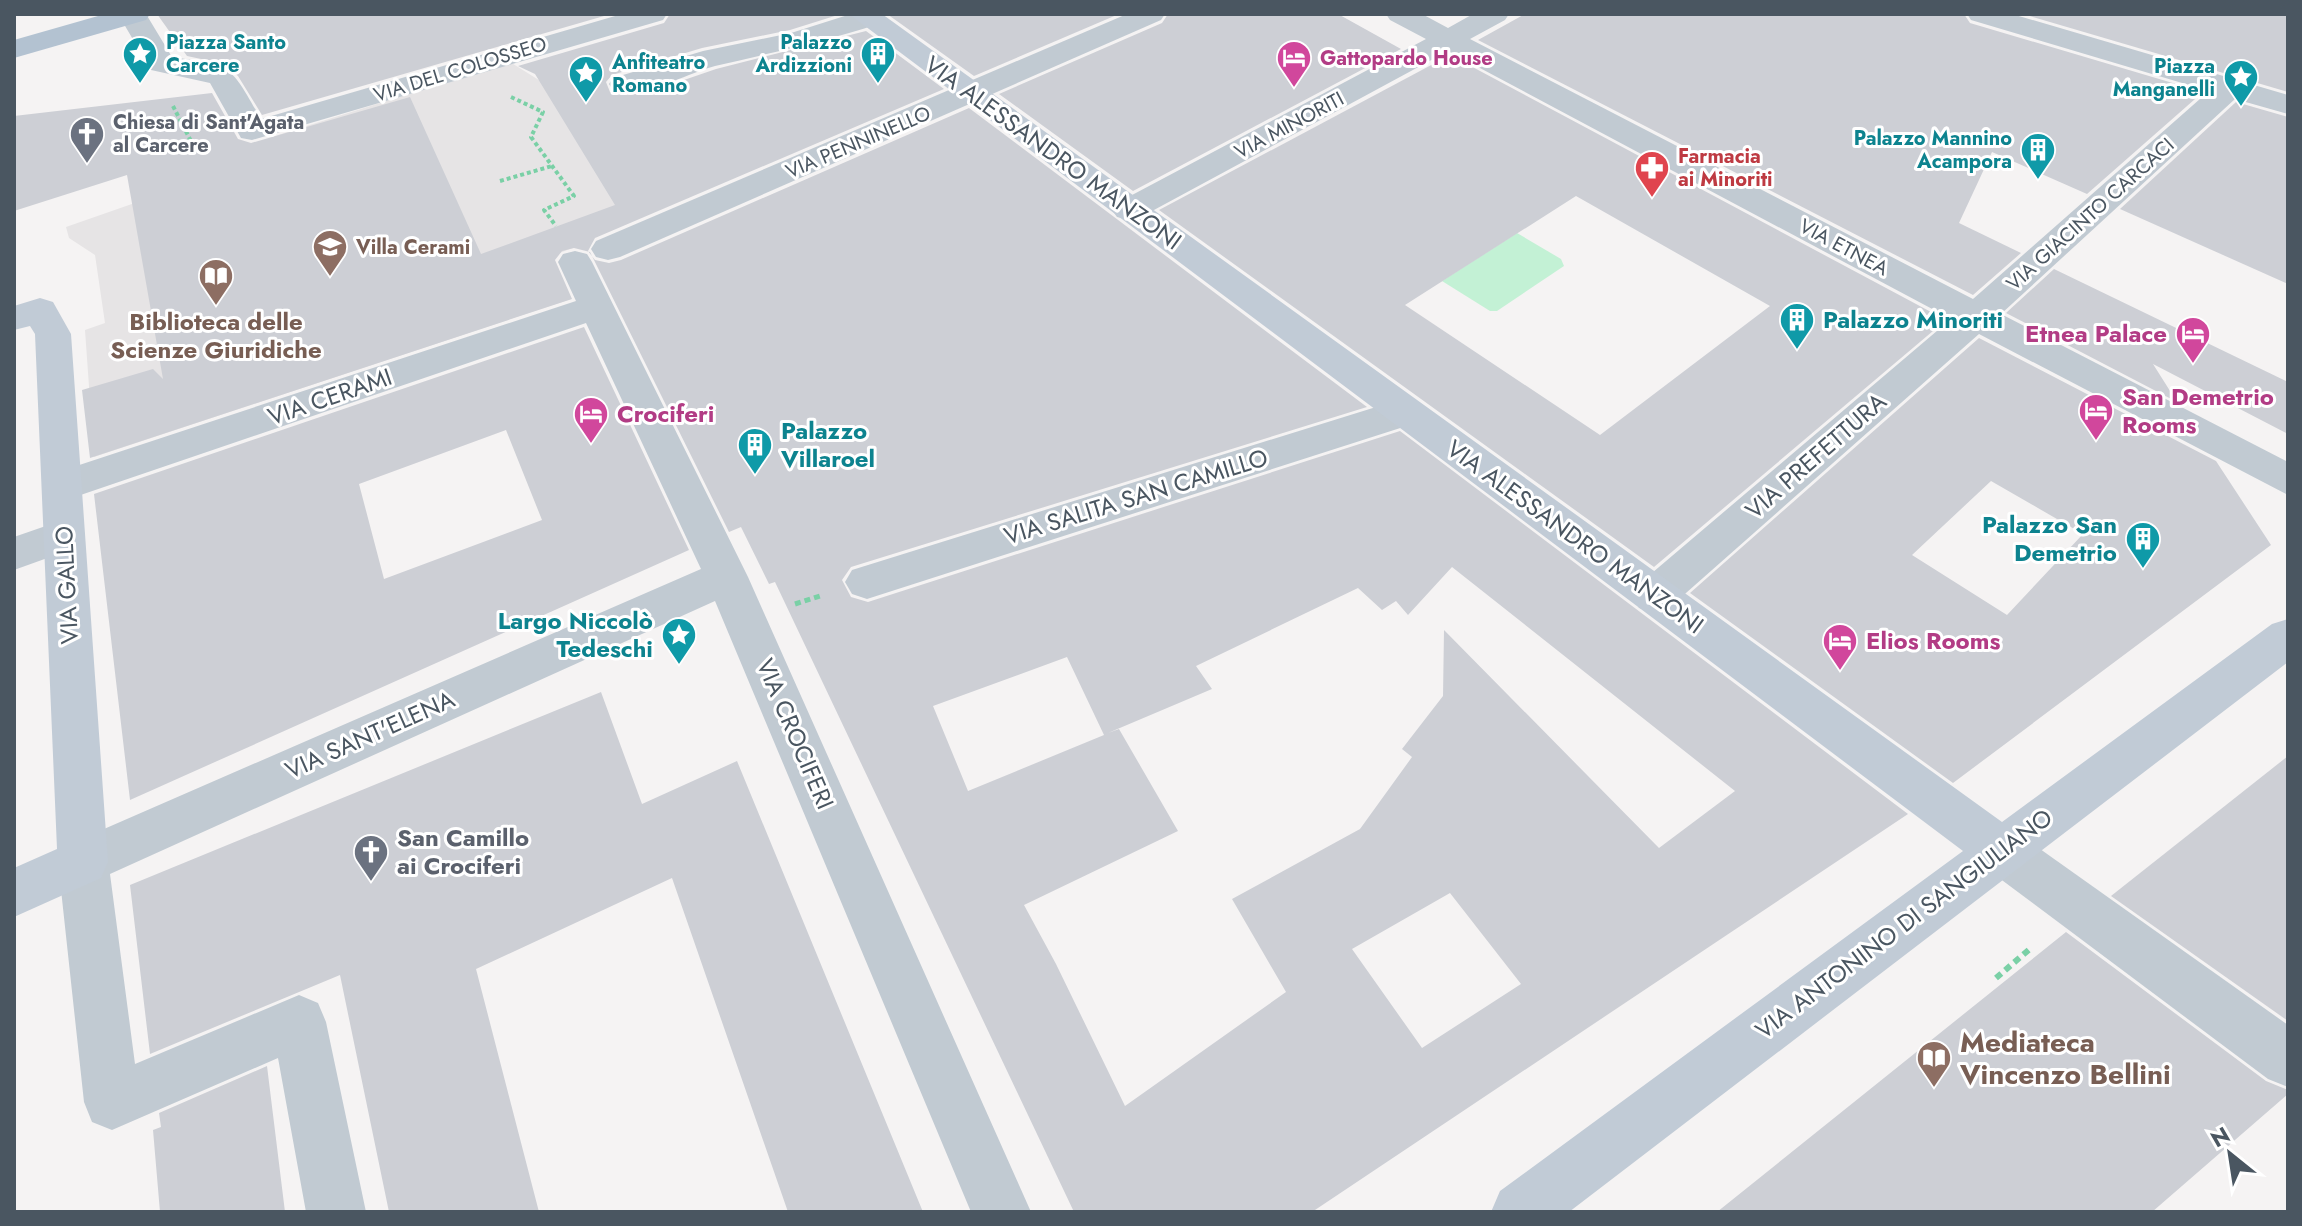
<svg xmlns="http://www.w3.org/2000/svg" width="2302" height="1226" font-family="Jost,sans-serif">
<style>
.education{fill:#e6e4e5}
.green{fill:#c3f1d5}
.building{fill:#cdcfd5;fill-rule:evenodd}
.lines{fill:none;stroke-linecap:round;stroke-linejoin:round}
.path-far2{stroke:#7ad0a6;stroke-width:4;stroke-dasharray:4 3;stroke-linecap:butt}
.path-far1{stroke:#7ad0a6;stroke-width:5;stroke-dasharray:6 4;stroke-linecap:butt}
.path{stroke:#7ad0a6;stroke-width:6;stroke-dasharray:7 5;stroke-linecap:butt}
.street{fill:#c1cad2;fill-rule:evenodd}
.secondary{fill:#c1cbd6;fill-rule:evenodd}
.primary{fill:#b3c2d1;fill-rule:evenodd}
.labels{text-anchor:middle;stroke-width:6;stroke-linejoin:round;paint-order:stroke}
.far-culture-label{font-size:20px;font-weight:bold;fill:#0d838f;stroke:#fff;text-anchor:end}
.far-hotel-label{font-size:20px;font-weight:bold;fill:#b23c85;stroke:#fff;text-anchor:start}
.far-street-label{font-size:20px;fill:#4a5661;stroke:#fff}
.far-worship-label{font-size:20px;font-weight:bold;fill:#5b616d;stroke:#fff;text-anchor:start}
.far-health-label{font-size:20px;font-weight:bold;fill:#be3a42;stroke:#fff;text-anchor:start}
.far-education-label{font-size:20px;font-weight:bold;fill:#785e54;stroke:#fff;text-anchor:start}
.street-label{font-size:24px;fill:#4a5661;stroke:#fff}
.culture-label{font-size:24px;font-weight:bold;fill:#0d838f;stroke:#fff;text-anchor:start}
.education-label{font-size:24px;font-weight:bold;fill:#785e54;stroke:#fff}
.hotel-label{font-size:24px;font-weight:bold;fill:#b23c85;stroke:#fff;text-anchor:start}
.worship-label{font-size:24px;font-weight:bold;fill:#5b616d;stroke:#fff;text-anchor:start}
.near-education-label{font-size:28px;font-weight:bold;fill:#785e54;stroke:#fff;text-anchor:start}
</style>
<rect width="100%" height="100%" fill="#f5f3f3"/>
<polygon class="education" points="510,62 566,97 638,203 585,243 552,256 571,299 94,457 85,330 105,323 95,255 69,238 66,227 192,183 278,135"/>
<polygon class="green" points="1517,233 1561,259 1564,266 1497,311 1490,311 1442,281"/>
<g class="building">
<polygon points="157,14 611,14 262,115 238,76 220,63 187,56"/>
<path d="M670,14H841L790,30L702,48L612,75L606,82L610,92L626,95L652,91L716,69L866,31L944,89L595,238L588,251L595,260L609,263L621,260L969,108L1367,407L851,567L842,580L851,597L868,602L1400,431L1908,814L1312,1212H1074L775,582L769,584L741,527L729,532L590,252L574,248L562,251L555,260L572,299L90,458L82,390L153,369L163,379L127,175L14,211V116L212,93L238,139L251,143L410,97L481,254L615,205L535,74L518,66L664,23ZM1452,567L1735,791L1659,848L1444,630L1443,696L1402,749L1412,757L1360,829L1232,899L1286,992L1125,1106L1056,964L1024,905L1178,831L1119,729L1108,733L1212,689L1196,666L1358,588L1382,610L1396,601L1408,615ZM1067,657L1104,735L968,791L933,706ZM1450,893L1521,984L1422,1048L1352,949Z"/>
<polygon points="887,14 1119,14 974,76"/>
<polygon points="1168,14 1338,14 1401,49 1133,191 999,94 1162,23"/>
<polygon points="1525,14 1964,14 1970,23 2203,92 2087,194 1992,152 1959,223 2021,253 1973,295 1478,40"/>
<polygon points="2023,14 2288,14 2288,92"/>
<path d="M1450,55L1946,320L1654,567L1159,210ZM1576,196L1770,306L1600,435L1405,305Z"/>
<polygon points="2236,102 2288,117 2288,284 2120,209"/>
<polygon points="2054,269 2288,382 2288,434 2153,364 2177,402 2006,313"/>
<path d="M584,327L689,550L130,800L94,494ZM506,430L542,520L384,579L359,484Z"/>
<path d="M1979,338L2216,461L2271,545L1953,783L1690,593ZM1991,481L2083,534L2007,615L1912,555Z"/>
<polygon points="601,692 642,804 737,761 923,1212 788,1212 672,878 476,969 539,1212 389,1212 340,975 150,1054 130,885"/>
<polygon points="2288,756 2288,1021 2111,896"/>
<polygon points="2066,932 2266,1081 2288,1090 2288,1094 2152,1212 1717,1212"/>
<polygon points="267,1066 285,1212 160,1212 153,1130 161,1127 159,1113"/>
</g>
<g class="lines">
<g class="path-far2">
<polyline points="511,97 543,112 531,137 574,196 544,210 556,226"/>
<polyline points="173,106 196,151"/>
<polyline points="500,181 552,166"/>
</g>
<polyline class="path-far1" points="795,604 820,596"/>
<polyline class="path" points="1996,978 2031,948"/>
<g class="street">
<path d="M118,14H146L172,57C234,66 230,65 261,119L622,14H667L663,20L252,140L241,138L210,83L151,70Z"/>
<path d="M851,14H880L882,18L878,24C824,42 770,53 715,66C684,74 646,99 613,90L609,84L613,78L703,51L791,33Z"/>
<polygon points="1127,14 1165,14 1161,20 620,257 608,260 596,257 591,249 596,241"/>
<polygon points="1386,14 1422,14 1448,28 1473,14 1509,14 1505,20 1470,39 1973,299 2209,91 1971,20 1967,14 2012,14 2288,95 2288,114 2235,99 2001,314 2288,462 2288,495 1979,334 1669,608 1654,613 1639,608 1632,596 1639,584 1951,319 1448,51 1141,217 1129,220 1117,217 1112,210 1117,203 1426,39 1390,20"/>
<polygon points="575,251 587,254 592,262 748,577 1031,1212 971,1212 715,601 110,874 135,1064 299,995 318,1003 326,1022 366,1212 306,1212 278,1058 112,1130 92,1122 84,1102 58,862 65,846 701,569 586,323 63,501 49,497 43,486 49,475 576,301 558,262 563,254"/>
<polygon points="1405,398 1419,402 1424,412 1419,422 867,599 852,594 845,582 852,570"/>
<polygon points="63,520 78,525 84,536 78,547 14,570 14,537"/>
<polygon points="2001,827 2019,834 2288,1025 2288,1087 2268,1079 1983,866 1976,850 1983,834"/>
</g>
<g class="secondary">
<polygon points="849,14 882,14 2002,822 2272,624 2288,619 2288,662 1569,1212 1491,1212 1500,1191 1963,851"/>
<polygon points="40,298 53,302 71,334 108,862 101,878 14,917 14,868 57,849 35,334 30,326 14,330 14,306"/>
</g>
<polygon class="primary" points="105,14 150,14 146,20 14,58 14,40"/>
</g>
<defs>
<symbol id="sight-pin" viewBox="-11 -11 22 30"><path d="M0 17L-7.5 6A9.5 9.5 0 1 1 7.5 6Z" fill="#0f9aa8" stroke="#fff"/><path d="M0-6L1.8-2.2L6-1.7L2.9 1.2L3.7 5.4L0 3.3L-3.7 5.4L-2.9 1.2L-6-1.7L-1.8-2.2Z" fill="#fff"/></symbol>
<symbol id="building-pin" viewBox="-11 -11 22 30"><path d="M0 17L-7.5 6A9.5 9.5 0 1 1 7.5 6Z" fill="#0f9aa8" stroke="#fff"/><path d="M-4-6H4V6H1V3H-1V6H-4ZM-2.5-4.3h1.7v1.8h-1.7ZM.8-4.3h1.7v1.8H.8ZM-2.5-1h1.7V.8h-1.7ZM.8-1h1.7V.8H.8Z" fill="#fff"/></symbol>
<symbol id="hotel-pin" viewBox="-11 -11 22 30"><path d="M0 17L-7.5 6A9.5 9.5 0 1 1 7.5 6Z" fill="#d1479c" stroke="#fff"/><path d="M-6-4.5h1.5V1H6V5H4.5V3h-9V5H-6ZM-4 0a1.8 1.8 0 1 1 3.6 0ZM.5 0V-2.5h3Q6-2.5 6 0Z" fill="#fff"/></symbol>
<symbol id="church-pin" viewBox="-11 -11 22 30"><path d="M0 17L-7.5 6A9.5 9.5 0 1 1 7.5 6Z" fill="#6b7280" stroke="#fff"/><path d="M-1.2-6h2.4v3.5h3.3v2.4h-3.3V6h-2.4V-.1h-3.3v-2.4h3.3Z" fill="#fff"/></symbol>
<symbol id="pharmacy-pin" viewBox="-11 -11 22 30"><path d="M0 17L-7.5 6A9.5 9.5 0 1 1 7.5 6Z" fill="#e0444e" stroke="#fff"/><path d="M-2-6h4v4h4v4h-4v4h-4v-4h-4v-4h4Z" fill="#fff"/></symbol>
<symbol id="university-pin" viewBox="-11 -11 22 30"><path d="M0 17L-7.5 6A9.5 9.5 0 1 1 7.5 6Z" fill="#8d6e63" stroke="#fff"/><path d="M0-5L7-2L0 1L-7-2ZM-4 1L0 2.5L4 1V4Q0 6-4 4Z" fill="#fff"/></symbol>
<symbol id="library-pin" viewBox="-11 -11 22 30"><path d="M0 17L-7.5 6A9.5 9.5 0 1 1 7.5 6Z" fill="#8d6e63" stroke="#fff"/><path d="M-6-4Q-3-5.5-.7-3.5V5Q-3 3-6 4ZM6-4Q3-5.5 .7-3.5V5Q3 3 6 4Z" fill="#fff"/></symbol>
</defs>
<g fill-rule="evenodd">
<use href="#sight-pin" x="120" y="34" width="40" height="54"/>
<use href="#building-pin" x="858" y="34" width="40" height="54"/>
<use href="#hotel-pin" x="1274" y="38" width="40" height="54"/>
<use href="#sight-pin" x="566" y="53" width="40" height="54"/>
<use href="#sight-pin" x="2221" y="57" width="40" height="54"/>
<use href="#church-pin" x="67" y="114" width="40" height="54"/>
<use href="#building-pin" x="2018" y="130" width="40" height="54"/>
<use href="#pharmacy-pin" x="1632" y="148" width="40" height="54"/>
<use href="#university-pin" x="310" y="227" width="40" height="54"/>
<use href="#library-pin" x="196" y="256" width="40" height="54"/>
<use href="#building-pin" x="1777" y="300" width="40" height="54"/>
<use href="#hotel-pin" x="2173" y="314" width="40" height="54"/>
<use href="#hotel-pin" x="2076" y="391" width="40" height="54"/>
<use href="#hotel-pin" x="571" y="394" width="40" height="54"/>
<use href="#building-pin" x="735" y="425" width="40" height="54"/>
<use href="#building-pin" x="2123" y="519" width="40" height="54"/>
<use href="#sight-pin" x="659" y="615" width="40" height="54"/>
<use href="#hotel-pin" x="1820" y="621" width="40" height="54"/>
<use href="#church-pin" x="351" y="832" width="40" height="54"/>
<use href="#library-pin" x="1914" y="1038" width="40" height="54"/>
</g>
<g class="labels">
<g class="far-culture-label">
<text x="166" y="49" text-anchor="start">Piazza Santo<tspan x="166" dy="23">Carcere</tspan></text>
<text x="852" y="49">Palazzo<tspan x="852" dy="23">Ardizzioni</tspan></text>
<text x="612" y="69" text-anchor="start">Anfiteatro<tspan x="612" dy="23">Romano</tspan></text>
<text x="2215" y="73">Piazza<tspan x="2215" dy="23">Manganelli</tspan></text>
<text x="2012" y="145">Palazzo Mannino<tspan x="2012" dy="23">Acampora</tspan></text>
</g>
<g class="far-hotel-label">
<text x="1320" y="65">Gattopardo House</text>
</g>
<g class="far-street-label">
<text transform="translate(460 69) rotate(-17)" y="7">VIA DEL COLOSSEO</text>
<text transform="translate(1289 125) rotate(-28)" y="7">VIA MINORITI</text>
<text transform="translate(858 142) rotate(-23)" y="7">VIA PENNINELLO</text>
<text transform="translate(2090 214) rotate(-42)" y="7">VIA GIACINTO CARCACI</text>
<text transform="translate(1844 247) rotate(28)" y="7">VIA ETNEA</text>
</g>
<g class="far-worship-label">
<text x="113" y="129">Chiesa di Sant'Agata<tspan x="113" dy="23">al Carcere</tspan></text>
</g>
<g class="far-health-label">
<text x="1678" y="163">Farmacia<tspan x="1678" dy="23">ai Minoriti</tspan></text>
</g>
<g class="far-education-label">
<text x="356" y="254">Villa Cerami</text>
</g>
<g class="street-label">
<text transform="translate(1053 153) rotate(36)" y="8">VIA ALESSANDRO MANZONI</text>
<text transform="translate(330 397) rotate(-19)" y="8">VIA CERAMI</text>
<text transform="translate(1816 456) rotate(-41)" y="8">VIA PREFETTURA</text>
<text transform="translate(1136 497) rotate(-17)" y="8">VIA SALITA SAN CAMILLO</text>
<text transform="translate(1575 537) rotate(36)" y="8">VIA ALESSANDRO MANZONI</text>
<text transform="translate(67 585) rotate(-93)" y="8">VIA GALLO</text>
<text transform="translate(795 734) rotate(67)" y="8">VIA CROCIFERI</text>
<text transform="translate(370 735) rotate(-24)" y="8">VIA SANT'ELENA</text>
<text transform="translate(1904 924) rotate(-37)" y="8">VIA ANTONINO DI SANGIULIANO</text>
</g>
<g class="culture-label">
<text x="1823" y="328">Palazzo Minoriti</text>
<text x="781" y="439">Palazzo<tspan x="781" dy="28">Villaroel</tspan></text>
<text x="2117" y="533" text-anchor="end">Palazzo San<tspan x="2117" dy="28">Demetrio</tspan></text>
<text x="653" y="629" text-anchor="end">Largo Niccolò<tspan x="653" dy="28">Tedeschi</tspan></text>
</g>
<g class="education-label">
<text x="216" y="330">Biblioteca delle<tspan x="216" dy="28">Scienze Giuridiche</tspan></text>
</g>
<g class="hotel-label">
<text x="2167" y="342" text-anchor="end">Etnea Palace</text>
<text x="2122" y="405">San Demetrio<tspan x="2122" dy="28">Rooms</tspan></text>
<text x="617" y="422">Crociferi</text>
<text x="1866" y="649">Elios Rooms</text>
</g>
<g class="worship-label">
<text x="397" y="846">San Camillo<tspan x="397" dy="28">ai Crociferi</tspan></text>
</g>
<g class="near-education-label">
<text x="1960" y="1052">Mediateca<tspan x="1960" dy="32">Vincenzo Bellini</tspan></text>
</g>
</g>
<rect width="2302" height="1226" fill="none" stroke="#4a5661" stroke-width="32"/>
<g transform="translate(2230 1154) rotate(330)" stroke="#ffffff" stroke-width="6" paint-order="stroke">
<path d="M0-6L14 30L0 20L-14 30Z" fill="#4a5661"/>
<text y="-12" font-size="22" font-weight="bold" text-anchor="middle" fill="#4a5661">N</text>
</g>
</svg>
